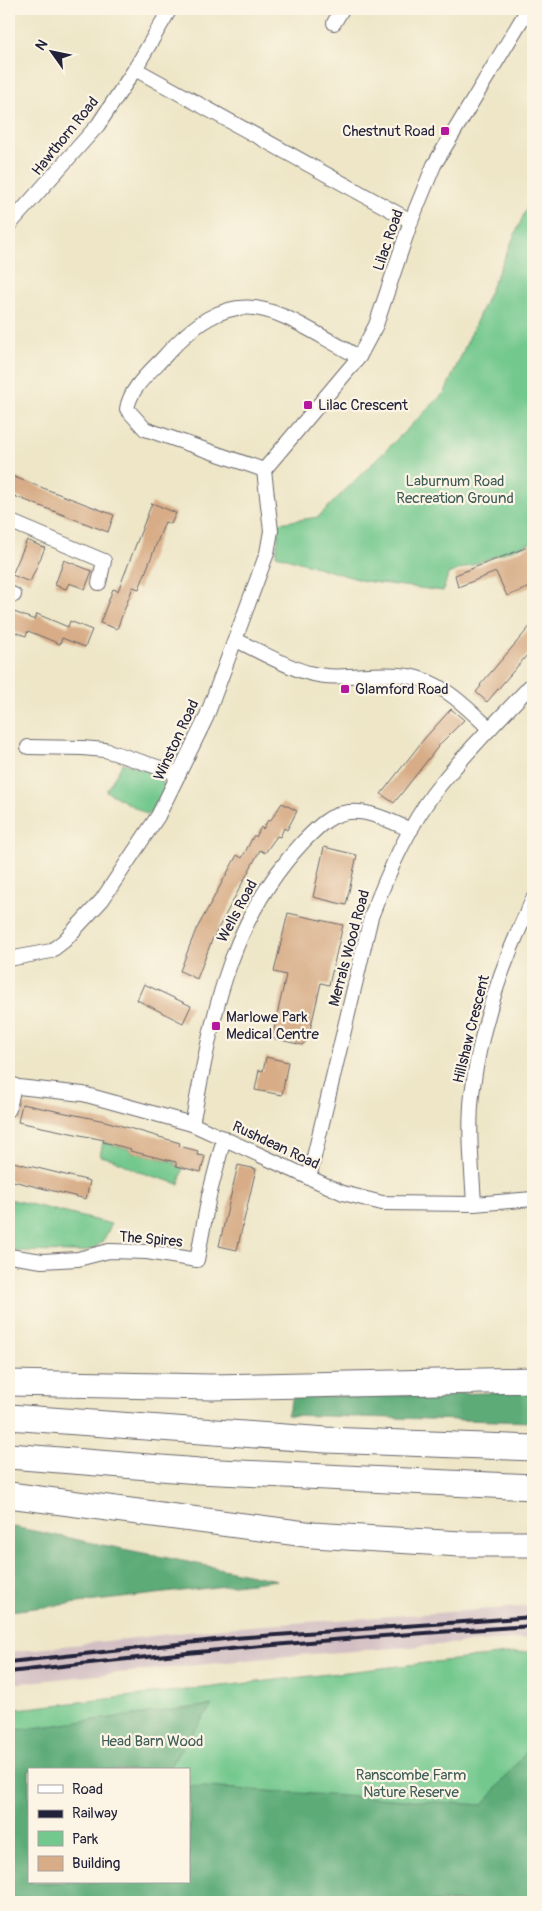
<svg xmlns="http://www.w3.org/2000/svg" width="542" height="1911" font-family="Pangolin,sans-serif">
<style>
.industrial{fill:#d2bec3}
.green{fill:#72c88d;stroke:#4a7564;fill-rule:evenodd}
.forest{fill:#5dac78;stroke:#40675a}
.building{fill:#d7ac86}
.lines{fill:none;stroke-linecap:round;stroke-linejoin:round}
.street-casing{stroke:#69676c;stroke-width:16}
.highway-casing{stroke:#69676c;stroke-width:27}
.street{stroke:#fff;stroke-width:14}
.highway{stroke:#fff;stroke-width:25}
.rail{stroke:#22223b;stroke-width:4}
.poi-dot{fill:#b5179e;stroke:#fcf5e5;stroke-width:2}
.labels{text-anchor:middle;stroke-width:4.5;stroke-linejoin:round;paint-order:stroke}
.poi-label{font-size:15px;fill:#22223b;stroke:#fcf5e5;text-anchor:start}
.street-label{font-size:15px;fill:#22223b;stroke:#fcf5e5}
.park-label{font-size:15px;fill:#3e5c58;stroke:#fcf5e5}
</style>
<rect width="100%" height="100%" fill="#fcf5e5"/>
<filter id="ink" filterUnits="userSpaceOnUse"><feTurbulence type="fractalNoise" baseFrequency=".02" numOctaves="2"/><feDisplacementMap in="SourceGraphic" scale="10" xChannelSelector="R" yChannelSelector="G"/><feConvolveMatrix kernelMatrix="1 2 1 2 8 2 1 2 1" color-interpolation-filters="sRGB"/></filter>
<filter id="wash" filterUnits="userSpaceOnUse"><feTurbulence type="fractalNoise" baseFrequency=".0096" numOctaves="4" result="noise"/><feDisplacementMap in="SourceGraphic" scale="20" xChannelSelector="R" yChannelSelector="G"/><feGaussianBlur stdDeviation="1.12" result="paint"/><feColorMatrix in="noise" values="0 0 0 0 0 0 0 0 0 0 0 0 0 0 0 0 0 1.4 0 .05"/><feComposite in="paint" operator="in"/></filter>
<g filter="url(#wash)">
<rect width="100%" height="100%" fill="#eee6c7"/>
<polygon class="industrial" points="533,1606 533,1638 298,1655 9,1684 9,1652 224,1628"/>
<g class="green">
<polygon points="533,194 533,542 448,574 443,591 364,581 276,555 279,523 318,517 445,392"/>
<path d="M123,763C138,768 158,771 165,786L162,796L148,815L106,791Z"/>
<polygon points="103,1142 131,1149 130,1151 135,1153 136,1149 139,1153 175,1162 175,1165 183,1167 179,1184 139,1172 113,1159 100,1156"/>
<path d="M9,1199L111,1224C105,1241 98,1250 80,1252L9,1251Z"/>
<path d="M533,1651V1902H9V1710ZM29,1770H189V1882H29Z"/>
</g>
<g class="forest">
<polygon points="533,1392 533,1422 287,1415 293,1397"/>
<polygon points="9,1526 277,1580 9,1611"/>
<polygon points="212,1705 167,1770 29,1770 29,1882 189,1882 189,1786 483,1805 533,1744 533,1902 9,1902 9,1731"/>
</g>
<g id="blocks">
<g class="building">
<polygon points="9,475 114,515 108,532 9,494"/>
<polygon points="152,503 176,513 171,524 165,522 139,589 133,587 117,629 100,623 113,589 118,591"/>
<polygon points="27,540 45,548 30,582 12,575"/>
<polygon points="533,545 533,586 507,596 496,572 458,587 455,575"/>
<polygon points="64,560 92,571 85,589 69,583 66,589 55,585"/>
<polygon points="9,610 35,620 37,614 68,627 70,621 92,630 85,647 62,638 60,644 28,631 26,636 9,630"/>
<polygon points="533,623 533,648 487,702 476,692 481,686 480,685"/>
<polygon points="451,709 464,720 441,743 394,803 381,794 424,739"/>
<polygon points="282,803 297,811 287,830 284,828 280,837 277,836 265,853 260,850 212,940 197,979 180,971 195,932 237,855 242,858 254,835 256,837 261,827 263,829 268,820 270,821"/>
<polygon points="324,847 357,855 346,905 313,897"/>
<polygon points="288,913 343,925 329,985 321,983 308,1039 302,1045 272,1038 286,975 274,972"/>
<polygon points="144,984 191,1006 183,1023 137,1000"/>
<polygon points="266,1057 288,1062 282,1095 255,1090 259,1070 263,1071"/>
<polygon points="22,1104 105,1121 180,1143 179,1146 198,1151 197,1155 205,1156 201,1172 176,1166 176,1162 130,1151 131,1149 103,1142 104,1140 18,1122"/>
<polygon points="9,1161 90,1181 86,1199 9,1180"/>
<polygon points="238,1165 256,1169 237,1250 219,1246"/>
</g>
</g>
</g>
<g filter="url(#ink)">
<use href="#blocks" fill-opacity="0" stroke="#69676c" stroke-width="1"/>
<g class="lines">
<defs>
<g id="street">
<polyline points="334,23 342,9"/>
<polyline points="135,69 411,221"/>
<polyline points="9,225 98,125 135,69 170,9"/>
<polyline points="264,470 359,357 376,325 411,221 434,165 528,9"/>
<path d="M264,470L145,429L127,409C130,388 150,372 164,357C240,272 276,313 359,357"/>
<polyline points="9,521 104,561 99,583"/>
<polyline points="9,593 14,595"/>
<path d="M236,640C257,650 288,668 309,673C342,682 376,670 408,676C442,681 466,707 490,729"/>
<polyline points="28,747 82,748 105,750 179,774"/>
<polyline points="9,959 51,951 64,941 102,900 158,816 206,718 267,553 271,531 264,470"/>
<polyline points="9,1086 83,1094 192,1124 343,1193 382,1203 474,1204 533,1199"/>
<polyline points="9,1109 14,1085"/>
<path d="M192,1124C213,1019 226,924 303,842C316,829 329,814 349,812C370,810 392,822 411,830"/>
<path d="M309,1178L371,917C387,875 406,831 433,794C463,754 500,719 533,683"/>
<path d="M474,1204C472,1167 468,1131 472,1094C480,1026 504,959 533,899"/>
<polyline points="9,1256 42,1261 78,1259 109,1251 147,1252 197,1260 209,1196 224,1138"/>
</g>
<g id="highway">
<polyline points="9,1383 211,1387 533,1380"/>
<polyline points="9,1417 326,1440 533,1448"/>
<polyline points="9,1456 199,1471 533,1487"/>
<polyline points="9,1495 313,1535 460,1544 533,1544"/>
</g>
</defs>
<use href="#street" class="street-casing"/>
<use href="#highway" class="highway-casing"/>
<use href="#street" class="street"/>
<use href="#highway" class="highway"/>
<g class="rail">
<polyline points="9,1662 234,1638 533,1617"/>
<path d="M9,1672C183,1652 358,1636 533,1626"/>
</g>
</g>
</g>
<g class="poi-dot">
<rect x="440" y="126" width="10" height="10" rx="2.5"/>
<rect x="303" y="400" width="10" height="10" rx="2.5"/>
<rect x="340" y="684" width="10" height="10" rx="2.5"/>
<rect x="211" y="1021" width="10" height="10" rx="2.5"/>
</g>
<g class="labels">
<g class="poi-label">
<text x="435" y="136" text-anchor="end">Chestnut Road</text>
<text x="318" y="410">Lilac Crescent</text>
<text x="355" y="694">Glamford Road</text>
<text x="226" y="1022">Marlowe Park<tspan x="226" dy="17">Medical Centre</tspan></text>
</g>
<g class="street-label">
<text transform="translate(65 136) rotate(-51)" y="5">Hawthorn Road</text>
<text transform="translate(388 240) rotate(-71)" y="5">Lilac Road</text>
<text transform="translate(176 740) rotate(-65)" y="5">Winston Road</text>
<text transform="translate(237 911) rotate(-62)" y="5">Wells Road</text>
<text transform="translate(349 948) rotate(-75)" y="5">Merrals Wood Road</text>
<text transform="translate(471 1029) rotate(-76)" y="5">Hillshaw Crescent</text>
<text transform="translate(276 1145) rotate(25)" y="5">Rushdean Road</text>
<text transform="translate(151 1239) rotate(5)" y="5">The Spires</text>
</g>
<g class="park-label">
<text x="455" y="486">Laburnum Road<tspan x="455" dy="17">Recreation Ground</tspan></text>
<text x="152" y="1746">Head Barn Wood</text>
<text x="411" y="1780">Ranscombe Farm<tspan x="411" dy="17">Nature Reserve</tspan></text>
</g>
</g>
<rect width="542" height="1911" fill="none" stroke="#fcf5e5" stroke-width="30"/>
<rect x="28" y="1768" width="162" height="115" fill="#fcf5e5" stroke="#a5a1a1"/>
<rect x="38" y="1785" width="25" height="8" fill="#ffffff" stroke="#a5a1a1"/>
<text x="72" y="1794" font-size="15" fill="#22223b">Road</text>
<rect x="38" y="1810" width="25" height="8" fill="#22223b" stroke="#a5a1a1"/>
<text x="72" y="1818" font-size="15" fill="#22223b">Railway</text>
<rect x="38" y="1831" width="25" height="15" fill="#72c88d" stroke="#a5a1a1"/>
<text x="72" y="1844" font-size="15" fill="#22223b">Park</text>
<rect x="38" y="1856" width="25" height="15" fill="#d7ac86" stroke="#a5a1a1"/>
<text x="72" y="1868" font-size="15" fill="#22223b">Building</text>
<g transform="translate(52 52) rotate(303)" stroke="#fcf5e5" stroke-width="4" paint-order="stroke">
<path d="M0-4L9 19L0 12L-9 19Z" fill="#22223b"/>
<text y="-8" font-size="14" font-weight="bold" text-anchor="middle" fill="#22223b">N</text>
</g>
</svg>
